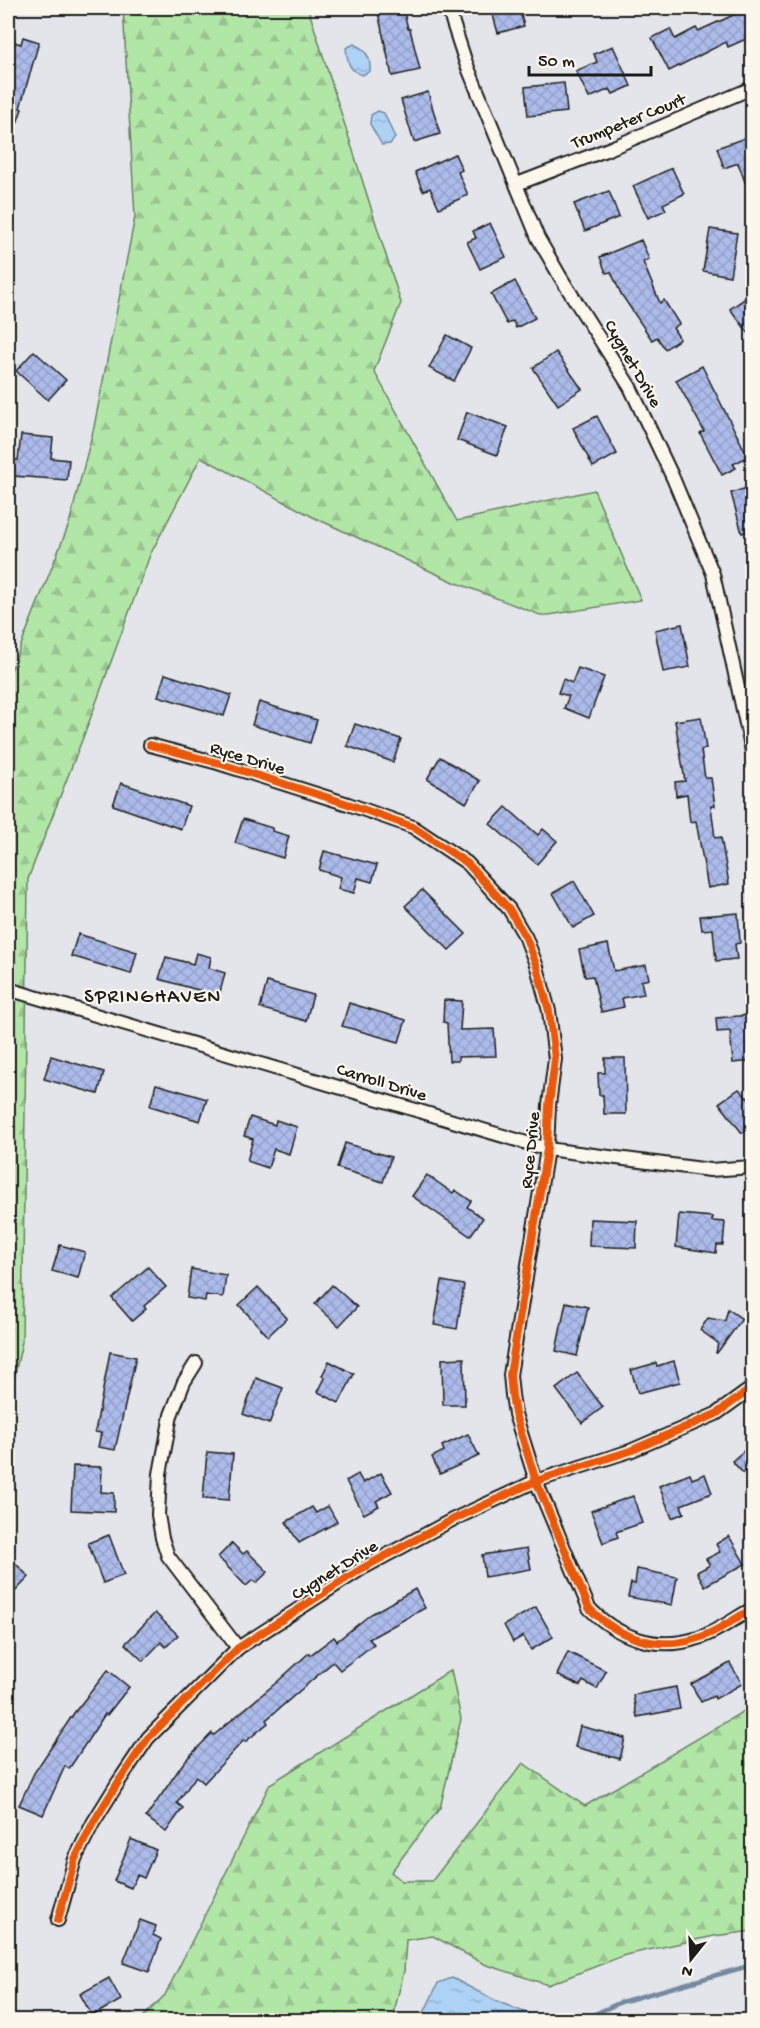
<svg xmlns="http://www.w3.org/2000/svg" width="760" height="2028" font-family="'Gochi Hand',sans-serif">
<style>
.forest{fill:url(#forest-firs);stroke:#678162;stroke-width:1.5}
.water{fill:url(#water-ripples);stroke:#74899f;stroke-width:1.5}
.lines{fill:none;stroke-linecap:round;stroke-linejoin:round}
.stream{stroke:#74899f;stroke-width:4.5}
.building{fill:url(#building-cross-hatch);stroke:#1c1c1c;stroke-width:1.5}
.minor-casing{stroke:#1c1c1c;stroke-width:16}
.minor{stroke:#fbf7ec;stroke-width:12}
.cycleway-casing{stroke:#fbf7ec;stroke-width:11}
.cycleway{stroke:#e8590c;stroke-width:8}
.labels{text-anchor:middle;stroke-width:4.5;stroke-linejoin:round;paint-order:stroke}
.street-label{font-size:18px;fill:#1c1c1c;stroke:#fbf7ec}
.neighbourhood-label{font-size:20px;letter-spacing:1.5px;fill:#1c1c1c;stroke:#fbf7ec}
</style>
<defs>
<pattern id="forest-firs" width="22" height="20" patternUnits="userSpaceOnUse" patternTransform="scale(1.5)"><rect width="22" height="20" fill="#b2e6a7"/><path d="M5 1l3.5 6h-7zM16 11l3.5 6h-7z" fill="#98c58f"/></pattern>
<pattern id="water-ripples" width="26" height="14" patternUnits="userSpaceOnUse" patternTransform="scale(1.5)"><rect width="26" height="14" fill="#aed2f6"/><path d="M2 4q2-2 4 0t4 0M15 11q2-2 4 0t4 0" fill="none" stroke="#95b4d2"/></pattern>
<pattern id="building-cross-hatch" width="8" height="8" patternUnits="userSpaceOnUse" patternTransform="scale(1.5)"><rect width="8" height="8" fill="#acbbea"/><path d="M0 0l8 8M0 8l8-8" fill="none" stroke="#93a0c8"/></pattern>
</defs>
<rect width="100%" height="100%" fill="#e3e5eb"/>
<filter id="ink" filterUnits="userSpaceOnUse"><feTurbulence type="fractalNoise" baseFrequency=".0167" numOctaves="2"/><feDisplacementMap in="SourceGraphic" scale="12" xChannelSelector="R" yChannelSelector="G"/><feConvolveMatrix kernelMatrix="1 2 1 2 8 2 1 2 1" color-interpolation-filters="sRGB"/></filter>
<g filter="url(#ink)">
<g class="forest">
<polygon points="123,8 308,8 401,303 374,371 457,521 594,490 641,600 543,616 454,582 315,518 201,457 150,555 89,722 28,879 22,1342 8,1406 8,678 69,524 94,427 135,217"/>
<polygon points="451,1670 461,1719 440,1808 391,1872 402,1881 432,1881 523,1763 585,1806 752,1706 752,1931 714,1936 625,1955 548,1985 484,1964 433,1936 406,1940 404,1971 395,2008 395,2020 140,2020 165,1995 270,1784"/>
</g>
<g class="water">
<path d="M354,44C366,50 371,57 370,71L362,75C348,69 348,63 346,48Z"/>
<polygon points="378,111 384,113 395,138 390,144 382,145 370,124 371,115"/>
<polygon points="452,1978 496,2001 545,2020 424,2020 425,2011 438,1983"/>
</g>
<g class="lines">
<polyline class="stream" points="582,2020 621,2002 752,1965"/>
</g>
<g class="building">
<polygon points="377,8 403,8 408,29 410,29 420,70 392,76"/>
<polygon points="491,8 519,8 524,26 498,33"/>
<polygon points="749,8 753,8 753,36 728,47 726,42 669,71 652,38 670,29 675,39 696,28 698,31"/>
<polygon points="23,37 39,42 20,108 22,109 10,144 8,144 8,54 11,41 21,44"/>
<polygon points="613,46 631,86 613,94 610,89 589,98 576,71 597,62 594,54"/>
<polygon points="564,83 567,112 528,116 525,87"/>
<polygon points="428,92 440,134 414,142 401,100"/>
<polygon points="753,135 753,198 751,198 738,163 724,168 717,148"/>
<polygon points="455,154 462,170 458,172 468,195 439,208 430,188 423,191 415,172"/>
<polygon points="672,168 684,194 663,204 666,210 648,218 633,186"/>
<polygon points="609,191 619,217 585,231 574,204"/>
<polygon points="490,223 506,257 480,269 467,242 476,238 473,231"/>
<polygon points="710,229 737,233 730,276 703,271"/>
<polygon points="641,240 649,259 643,262 660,303 664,300 679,324 673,328 680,339 665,349 657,337 652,340 621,294 611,272 606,273 600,257"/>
<polygon points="515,281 535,318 516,328 513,321 507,324 491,294"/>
<polygon points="753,293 753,339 730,309"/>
<polygon points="447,335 471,348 454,381 429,368"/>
<polygon points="34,351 66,380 48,400 16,371"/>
<polygon points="556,352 582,389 558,405 533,368"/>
<polygon points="702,366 748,457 733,464 736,468 722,475 700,433 704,431 676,380"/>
<polygon points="467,412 508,427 497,455 457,440"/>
<polygon points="597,416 617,454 593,467 573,428"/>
<polygon points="21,435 53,438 51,458 69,460 67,480 13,476 14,460 18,460"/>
<polygon points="753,486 753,530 742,533 731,493"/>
<polygon points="682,624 690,667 663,672 655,630"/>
<polygon points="578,668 604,677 589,718 564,708 569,696 558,693 563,679 572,683"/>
<polygon points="165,674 231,695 224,716 158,696"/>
<polygon points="259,702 317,720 310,743 252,725"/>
<polygon points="701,717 706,749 701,750 705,778 711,778 715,806 711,806 715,838 721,837 729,884 708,888 696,821 690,822 687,794 676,796 675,782 685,781 675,721"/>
<polygon points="355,724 401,739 393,762 347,746"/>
<polygon points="440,757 480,781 466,803 427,779"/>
<polygon points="121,783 189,806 181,829 113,805"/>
<polygon points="506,807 538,835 543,829 557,841 537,864 490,824"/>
<polygon points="243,819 272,828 272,831 289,836 283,858 235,843"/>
<polygon points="324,851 377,865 372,882 358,878 354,893 338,889 341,877 319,870"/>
<polygon points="574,881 594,916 573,928 553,893"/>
<polygon points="422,890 466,934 449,950 405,906"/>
<polygon points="738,913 740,943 735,944 737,959 716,961 713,929 702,930 700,916"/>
<polygon points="78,934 137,952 131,974 71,956"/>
<polygon points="608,944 614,971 646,965 649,979 641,981 644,994 622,998 624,1007 601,1012 593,976 585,977 579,950"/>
<polygon points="196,953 211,957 209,968 225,973 219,996 159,979 166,957 193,964"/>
<polygon points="267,982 313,995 306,1021 260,1008"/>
<polygon points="444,1000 462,1001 460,1030 494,1029 496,1056 458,1057 458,1061 449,1061 447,1023 443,1022"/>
<polygon points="349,1003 406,1020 399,1042 342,1026"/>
<polygon points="750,1015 753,1061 733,1063 730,1031 717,1032 716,1018"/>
<polygon points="51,1056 104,1072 98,1094 44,1079"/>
<polygon points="605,1058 625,1058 626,1114 604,1114 603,1095 599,1095 598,1073 605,1073"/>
<polygon points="156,1084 207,1099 200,1121 150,1106"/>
<polygon points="739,1089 747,1098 753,1094 753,1125 742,1133 719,1103"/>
<polygon points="250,1117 275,1125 276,1120 297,1127 289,1154 274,1149 268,1168 247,1161 253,1139 244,1136"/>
<polygon points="345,1143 391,1157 383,1182 337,1168"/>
<polygon points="427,1175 453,1193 455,1190 471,1201 467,1207 483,1218 470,1236 412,1196"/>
<polygon points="679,1214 713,1217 712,1221 725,1222 723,1245 717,1245 716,1253 676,1247"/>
<polygon points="590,1219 637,1221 636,1248 589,1246"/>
<polygon points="60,1245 85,1252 78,1278 52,1271"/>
<polygon points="148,1267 166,1287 144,1306 146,1309 132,1321 112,1298"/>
<polygon points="191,1269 226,1275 223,1297 206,1295 205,1301 187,1298"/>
<polygon points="442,1281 464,1285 457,1329 434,1325"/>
<polygon points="332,1285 357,1307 339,1326 315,1304"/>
<polygon points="258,1287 287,1318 268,1336 239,1305"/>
<polygon points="566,1302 588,1307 577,1356 556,1351"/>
<polygon points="728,1309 742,1319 717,1353 716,1353 718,1343 700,1330 708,1318 725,1321"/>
<polygon points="110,1352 136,1357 115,1450 98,1447 101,1433 95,1432"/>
<polygon points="464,1358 465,1405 443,1405 442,1359"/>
<polygon points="329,1361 354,1374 339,1403 318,1392 325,1378 322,1376"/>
<polygon points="674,1361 680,1382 638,1393 631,1370 656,1363 657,1366"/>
<polygon points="577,1373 603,1407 582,1423 556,1389"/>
<polygon points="256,1378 283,1388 269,1424 243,1414"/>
<polygon points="468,1434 479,1456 440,1474 432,1457 444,1451 442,1446"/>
<polygon points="753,1443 753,1484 732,1461"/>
<polygon points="207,1452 233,1454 229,1500 203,1498"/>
<polygon points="73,1466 102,1467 101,1492 114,1493 114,1512 71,1510"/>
<polygon points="381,1473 392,1492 376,1501 379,1506 364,1514 346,1481 358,1474 363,1483"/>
<polygon points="690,1474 692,1479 705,1474 712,1493 681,1505 684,1513 672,1518 659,1486"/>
<polygon points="633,1496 642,1523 616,1532 618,1537 603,1543 591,1511"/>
<polygon points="328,1506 337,1522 299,1543 286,1522 312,1507 316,1513"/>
<polygon points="109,1535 124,1575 103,1583 88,1543"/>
<polygon points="729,1536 745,1564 705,1586 697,1572 710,1565 706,1559 720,1552 716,1544"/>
<polygon points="232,1543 243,1554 247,1551 268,1572 256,1583 253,1580 246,1586 218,1557"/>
<polygon points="527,1548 531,1569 485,1577 482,1555"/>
<polygon points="8,1556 29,1577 8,1599"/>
<polygon points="637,1569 677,1577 672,1605 628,1597 631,1583 635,1584"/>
<polygon points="415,1589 425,1608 369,1639 374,1644 340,1670 333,1662 266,1720 268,1723 245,1742 244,1740 204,1783 196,1776 177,1803 183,1808 166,1832 146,1817 184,1762 212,1733 214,1735 277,1682 309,1653 310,1655 334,1637 337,1641 371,1614"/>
<polygon points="536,1607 553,1637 531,1650 523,1636 513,1642 504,1625"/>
<polygon points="155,1613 178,1635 166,1647 161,1642 143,1661 125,1644"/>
<polygon points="568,1652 606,1671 597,1689 583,1681 580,1686 557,1675"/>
<polygon points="730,1663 742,1684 715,1699 714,1696 701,1702 691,1684"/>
<polygon points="108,1670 129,1687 107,1715 105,1714 69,1769 65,1766 43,1815 19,1805 34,1773 74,1713"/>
<polygon points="676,1687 680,1709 637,1717 633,1695"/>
<polygon points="580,1726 625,1738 620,1759 575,1747"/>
<polygon points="131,1839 156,1850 144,1878 137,1875 131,1888 114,1881"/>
<polygon points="140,1920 156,1926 153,1935 161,1939 149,1972 123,1963"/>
<polygon points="109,1978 121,2000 92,2016 80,1994"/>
</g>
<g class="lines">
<defs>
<g id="minor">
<polyline points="448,8 466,63 538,238 561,278 630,387 673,478 713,574 752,751"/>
<polyline points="517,184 611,148 752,88"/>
<path d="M150,745L218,763L348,804L413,827L467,863L509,909L526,938L537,967L549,1011L555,1059L549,1105L547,1149L510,1375L512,1395L515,1414L536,1481L589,1608C617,1637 655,1651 695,1639C714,1634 734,1619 752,1609"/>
<polyline points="8,989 547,1149 710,1170 752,1167"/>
<polyline points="196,1363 184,1382 171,1415 160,1474 158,1515 162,1538 168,1556 238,1648"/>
<polyline points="58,1920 75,1859 93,1823 119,1781 148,1738 238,1648 361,1569 452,1520 536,1481 630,1451 716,1414 752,1388"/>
</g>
</defs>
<use href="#minor" class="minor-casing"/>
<use href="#minor" class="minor"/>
<defs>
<g id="cycleway">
<path d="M150,745L218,763L348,804L413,827L467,863L509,909L526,938L537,967L549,1011L555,1059L549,1105L547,1149L510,1375L512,1395L515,1414L536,1481L589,1608C617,1637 655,1651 695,1639C714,1634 734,1619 752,1609"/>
<polyline points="58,1920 75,1859 93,1823 119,1781 148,1738 238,1648 361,1569 452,1520 536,1481 630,1451 716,1414 752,1388"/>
</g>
</defs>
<use href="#cycleway" class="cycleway-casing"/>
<use href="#cycleway" class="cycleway"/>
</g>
</g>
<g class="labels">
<g class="street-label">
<text transform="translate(628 120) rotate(-22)" y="6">Trumpeter Court</text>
<text transform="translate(634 363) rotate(60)" y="6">Cygnet Drive</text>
<text transform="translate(248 757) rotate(17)" y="6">Ryce Drive</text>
<text transform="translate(382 1081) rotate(17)" y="6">Carroll Drive</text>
<text transform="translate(529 1150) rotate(-84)" y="6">Ryce Drive</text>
<text transform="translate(334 1569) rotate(-32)" y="6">Cygnet Drive</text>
</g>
<g class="neighbourhood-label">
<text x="153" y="1002">SPRINGHAVEN</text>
</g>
</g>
<rect width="760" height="2028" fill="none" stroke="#fbf7ec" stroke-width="30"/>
<rect x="15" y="15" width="730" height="1998" fill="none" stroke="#1c1c1c" stroke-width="2" filter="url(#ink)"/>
<g transform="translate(691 1959) rotate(198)" stroke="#fbf7ec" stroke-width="4.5" paint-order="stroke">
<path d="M0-4.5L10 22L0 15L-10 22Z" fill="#1c1c1c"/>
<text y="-9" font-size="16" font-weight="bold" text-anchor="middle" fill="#1c1c1c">N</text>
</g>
<path d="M529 66v9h122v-9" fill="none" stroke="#1c1c1c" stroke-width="3"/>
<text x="538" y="66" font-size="18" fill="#1c1c1c" stroke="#fbf7ec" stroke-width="4.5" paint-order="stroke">50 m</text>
</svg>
